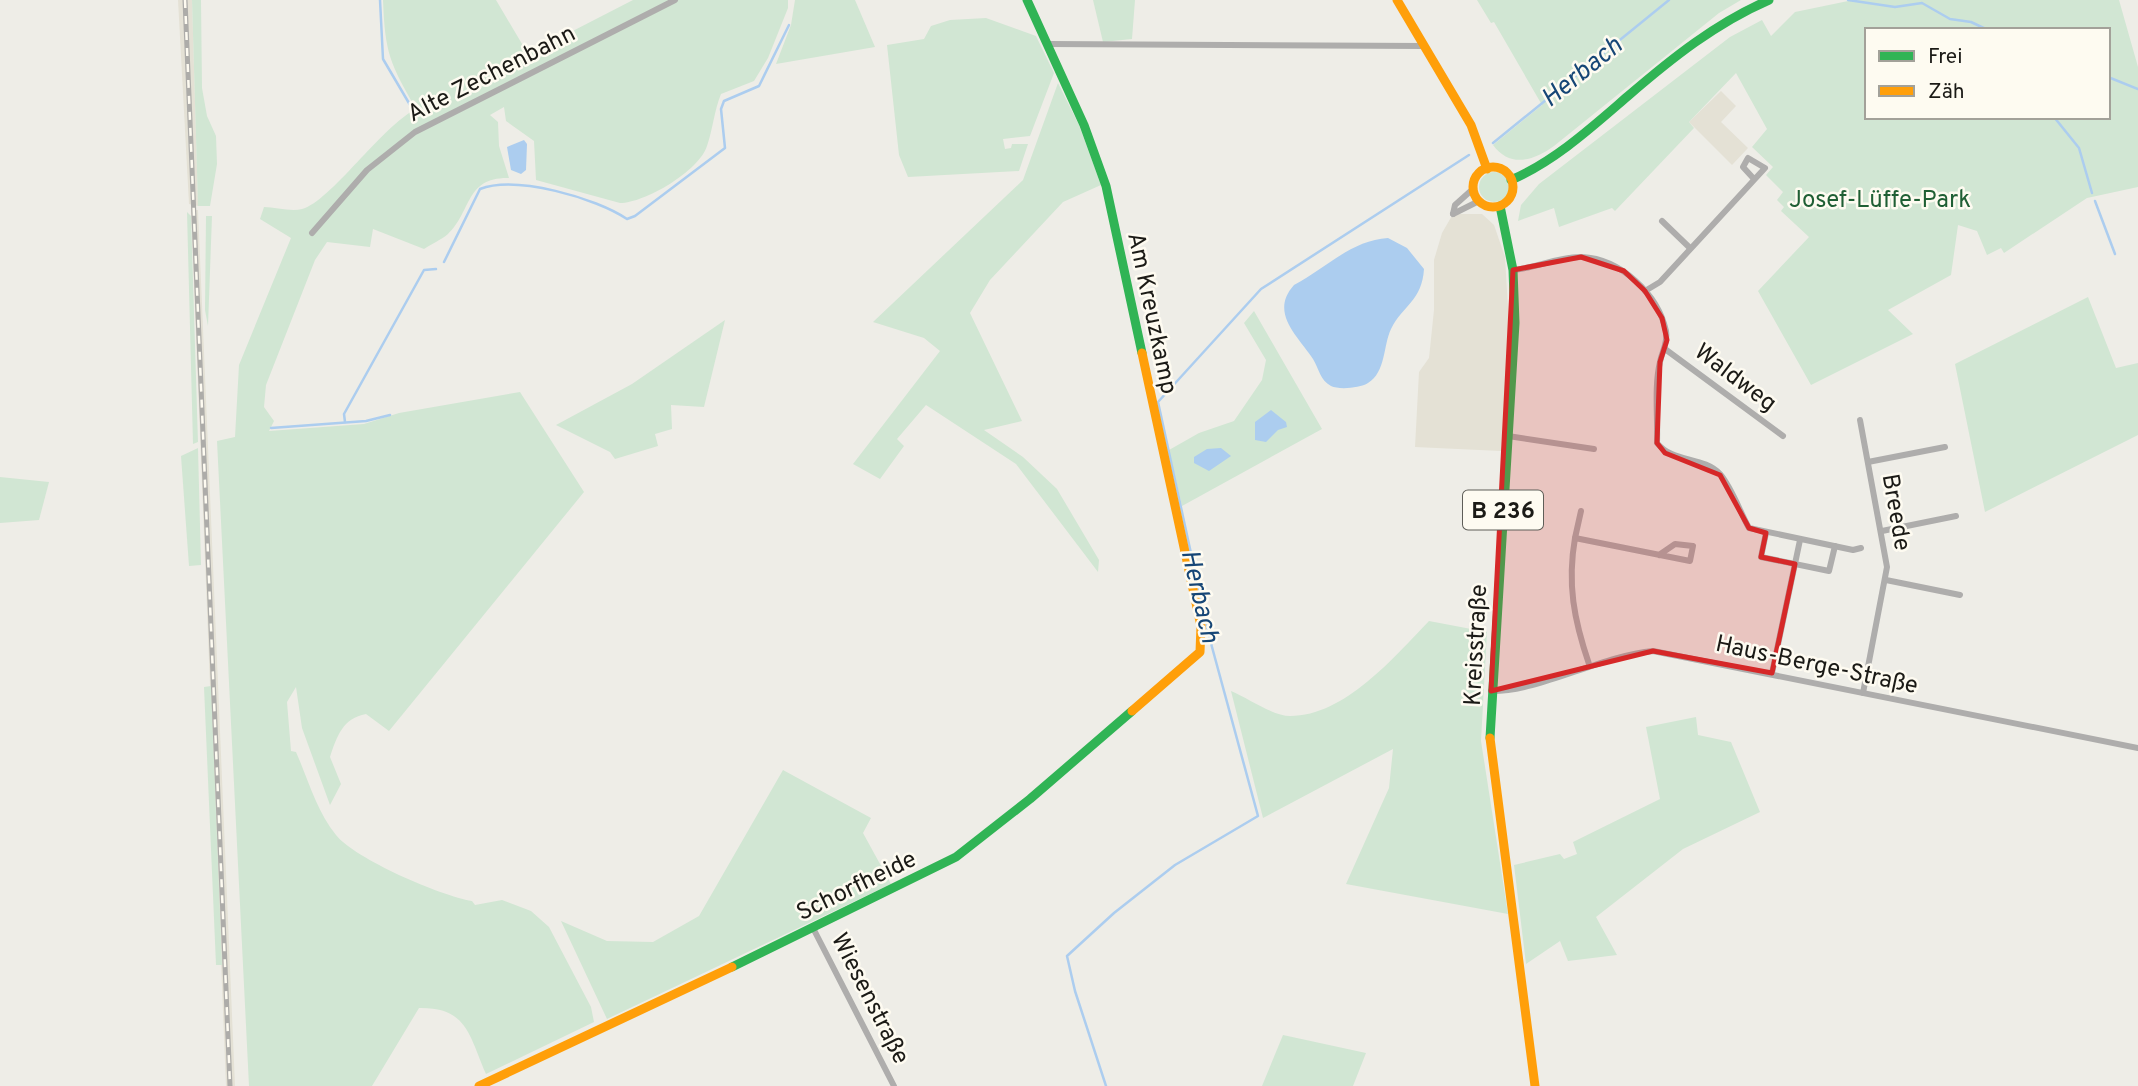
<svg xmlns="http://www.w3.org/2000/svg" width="2138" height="1086" font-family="Overpass,sans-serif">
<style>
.built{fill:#e4e1d5}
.green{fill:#d1e6d3;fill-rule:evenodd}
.water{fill:#accdef}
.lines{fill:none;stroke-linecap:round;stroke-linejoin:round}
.stream{stroke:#accdef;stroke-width:2.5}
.street{stroke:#aeadac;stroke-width:6}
.fast{stroke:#30b455;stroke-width:9}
.slow{stroke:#ff9f0a;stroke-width:9}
.rail-casing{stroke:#adaca9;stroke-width:5}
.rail{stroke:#fefbf1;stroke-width:2.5;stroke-dasharray:8;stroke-linecap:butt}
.marked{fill:#d62828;fill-opacity:0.2;stroke:#d62828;stroke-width:5;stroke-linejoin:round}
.labels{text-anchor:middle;stroke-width:5;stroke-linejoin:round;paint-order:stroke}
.shield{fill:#fefbf1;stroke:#5f5e58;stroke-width:2}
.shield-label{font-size:23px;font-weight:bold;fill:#1b1a16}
.street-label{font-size:24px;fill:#1b1a16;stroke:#fefbf1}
.park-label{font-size:24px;fill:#1f5f34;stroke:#fefbf1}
.water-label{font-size:26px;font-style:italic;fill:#164676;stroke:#fefbf1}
</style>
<rect width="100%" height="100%" fill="#eeede7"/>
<g class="built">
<polygon points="178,0 192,0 198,206 189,204"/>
<polygon points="1721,91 1736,106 1721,122 1748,148 1732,165 1689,122"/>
<polygon points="191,210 198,210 235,1086 226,1086"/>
<polygon points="1453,214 1482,214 1494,225 1505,257 1509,326 1501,451 1415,447 1419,372 1429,358 1434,310 1434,260 1442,233"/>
</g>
<g class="green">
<polygon points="192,0 201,0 202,88 207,116 216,136 217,164 210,206 198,206"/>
<path d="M383,0H496L528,54L633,0H788V8L768,58L754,81L721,94C714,111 713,129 707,146C699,171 645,203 620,203L536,180L534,141L506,121L504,107L490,115L498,122L499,146L509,178C465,177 472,211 448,234C441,240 431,244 424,249L373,229L370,247L327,242L315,260L266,385L264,407L274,421L269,431L364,424L399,413L520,392L584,492L389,731L366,714C343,718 337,736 330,757L341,784L330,805L302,728L296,687L287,702L291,751L296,752C308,779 317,812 336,835C355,859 441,896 472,901L475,905L502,900L531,911L549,927L591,1007L594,1022L486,1074C469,1035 467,1007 419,1008L372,1086H249L217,441L235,437L239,365L291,238L260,219L264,207C275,207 291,212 302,209C330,202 382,126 416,109C390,63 385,54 383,0Z"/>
<polygon points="795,0 855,0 875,47 776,64 791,25"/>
<polygon points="1093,0 1135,0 1132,39 1103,42"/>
<path d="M1477,0H1741L1719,13L1554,146C1533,161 1510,168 1493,145L1542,105L1494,22L1491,23Z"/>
<path d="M1853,0H2119L2138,67V187L2087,198L2004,253L2001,248L1987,255L1977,231L1958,225L1951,275L1888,310L1913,334L1811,385L1758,291L1809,237L1781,211L1784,207L1777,200L1783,192L1766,175L1773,167L1752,147L1767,129L1736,73L1689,122L1694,128L1615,211L1612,208L1559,227L1554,208L1518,221L1521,205L1539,184L1730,37L1762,20L1771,36L1795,12ZM1867,30H2108V117H1867Z"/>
<polygon points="986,18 1036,36 1054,73 1030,136 1003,139 1005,149 1011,148 1012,144 1028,144 1019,171 908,177 899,155 887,45 924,39 931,26 950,20"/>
<polygon points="1058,83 1079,125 1101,185 1063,202 990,280 970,313 1022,421 984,430 1023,457 1057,489 1099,560 1098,572 1016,464 926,405 897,439 904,446 880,479 853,464 940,351 924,338 873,322 1023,180"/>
<circle cx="1494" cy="187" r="15"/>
<polygon points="187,212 191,216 198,442 193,444"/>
<polygon points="206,216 212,216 208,326 205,310"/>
<polygon points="2088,297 2116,368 2138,363 2138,435 1985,512 1955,364"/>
<polygon points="1254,311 1322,429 1182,506 1169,450 1199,433 1234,421 1262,380 1266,360 1244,323"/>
<polygon points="725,320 704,407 671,405 672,429 655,434 658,446 615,459 610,452 556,425 632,384"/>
<polygon points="198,448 201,565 189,566 181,456"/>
<polygon points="0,477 49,482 39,520 0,523"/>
<path d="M1429,621L1487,632L1481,741L1508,914L1346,884L1389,788L1393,749L1263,818L1231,691C1248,698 1273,716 1290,716C1345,716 1394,657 1429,621Z"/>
<polygon points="211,686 222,965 216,965 204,687"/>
<polygon points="1696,717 1698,735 1731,742 1760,812 1683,849 1596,917 1617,955 1568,961 1560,941 1526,964 1514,865 1560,854 1564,859 1577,854 1573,842 1660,799 1646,727"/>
<polygon points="783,770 871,818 863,833 891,884 607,1019 561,921 607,941 653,942 699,916"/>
<polygon points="1283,1035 1366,1053 1353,1086 1262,1086"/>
</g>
<g class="water">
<polygon points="524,140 527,144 526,170 521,174 511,170 507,147"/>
<path d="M1388,238L1407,248L1424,269C1422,301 1403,305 1391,329C1383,346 1386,372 1368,383C1360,388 1339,390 1331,386C1320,380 1319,369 1313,359C1298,336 1269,313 1294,285C1326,268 1352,240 1388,238Z"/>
<polygon points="1271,410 1286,422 1287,427 1278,430 1266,442 1255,440 1255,422"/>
<polygon points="1221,448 1231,456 1209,471 1194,463 1194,457 1207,449"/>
</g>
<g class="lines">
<g class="stream">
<polyline points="380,0 383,59 413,110"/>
<polyline points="1848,0 1895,7 1922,3 1950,19 1971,22 1988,30"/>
<polyline points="2108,77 2138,89"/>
<polyline points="2054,117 2079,148 2092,193"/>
<polyline points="1493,143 1669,0"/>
<polyline points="2095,201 2115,254"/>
<path d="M444,262L480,189C516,175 596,198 627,219L635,216L725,148L721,109L724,101L759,86L789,25"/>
<polyline points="345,422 344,414 424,270 436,269"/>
<polyline points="271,428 366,421 390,415"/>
<polyline points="1106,1086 1075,991 1067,956 1114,913 1175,865 1258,816 1209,636 1158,402 1261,289 1469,155"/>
</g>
<g class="street">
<polyline points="1049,44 1424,46"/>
<polyline points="1453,214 1455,205 1474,188"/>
<polyline points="1453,214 1479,201"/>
<polyline points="1662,221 1690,248"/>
<polyline points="312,233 367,170 415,132 675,0"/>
<path d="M1513,270C1536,268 1560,256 1582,257C1621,259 1658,294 1666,331C1668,344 1662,351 1660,362C1654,387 1658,418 1657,443C1673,463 1703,456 1720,474C1732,488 1740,512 1749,528L1853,550L1861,548"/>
<polyline points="1645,291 1660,282 1765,168 1748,158 1743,167 1754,179"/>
<polyline points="1665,349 1783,436"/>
<polyline points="1860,420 1887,567 1863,693"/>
<polyline points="1508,436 1594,449"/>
<polyline points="1868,462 1945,447"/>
<polyline points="1882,531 1956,516"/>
<polyline points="1766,533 1761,557 1829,571 1835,546"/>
<polyline points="1575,538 1581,511"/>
<polyline points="1886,580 1960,595"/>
<path d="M1589,664C1574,620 1567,584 1575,538L1690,561L1693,546L1675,544L1659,555"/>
<polyline points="1772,673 1800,540"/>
<path d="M1491,691C1539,692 1600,656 1653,651L2138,748"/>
<polyline points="813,928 894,1086"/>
</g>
<g class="fast">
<polyline points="1027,0 1084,125 1106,186 1142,353"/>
<path d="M1511,180C1555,161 1592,127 1628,96C1672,58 1716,23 1769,0"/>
<polyline points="1490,738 1515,323 1513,270 1500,206"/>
<polyline points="732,967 956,857 1030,799 1132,711"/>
</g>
<g class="slow">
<polyline points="1397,0 1471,125 1487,169"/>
<circle cx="1493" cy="187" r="20"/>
<polyline points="1132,711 1200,652 1201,626 1142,353"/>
<polyline points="1490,738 1535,1086"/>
<polyline points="479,1086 732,967"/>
</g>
<defs>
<polyline id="rail" points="185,0 230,1086"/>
</defs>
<use href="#rail" class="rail-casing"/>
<use href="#rail" class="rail"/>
</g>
<path class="marked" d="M1581,257L1624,271L1645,291L1662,318L1667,340L1660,362L1657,443L1665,453L1720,475L1749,528L1766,533L1761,557L1795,564L1772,673L1653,651L1491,691L1513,270Z"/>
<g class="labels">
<rect class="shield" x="1463" y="490.5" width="80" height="39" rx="5"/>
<g class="shield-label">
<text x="1503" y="518">B 236</text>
</g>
<g class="street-label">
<text transform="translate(491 73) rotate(-27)" y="8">Alte Zechenbahn</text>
<text transform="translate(1153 313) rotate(78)" y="8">Am Kreuzkamp</text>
<text transform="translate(1736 377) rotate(37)" y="8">Waldweg</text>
<text transform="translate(1897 512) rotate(80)" y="8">Breede</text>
<text transform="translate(1475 645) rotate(-87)" y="8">Kreisstraße</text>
<text transform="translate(1817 664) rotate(12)" y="8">Haus-Berge-Straße</text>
<text transform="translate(856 885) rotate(-26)" y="8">Schorfheide</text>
<text transform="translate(871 998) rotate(63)" y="8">Wiesenstraße</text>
</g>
<g class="park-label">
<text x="1880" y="207">Josef-Lüffe-Park</text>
</g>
<g class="water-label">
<text transform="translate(1581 71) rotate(-39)" y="9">Herbach</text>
<text transform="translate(1201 596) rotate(77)" y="9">Herbach</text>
</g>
</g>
<rect x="1865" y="28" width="245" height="91" fill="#fefbf1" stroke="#a3a199" stroke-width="2"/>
<rect x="1879" y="51" width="35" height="10" fill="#30b455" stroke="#a3a199" stroke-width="2"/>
<text x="1928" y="63" font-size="21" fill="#1b1a16">Frei</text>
<rect x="1879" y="86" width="35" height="10" fill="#ff9f0a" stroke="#a3a199" stroke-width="2"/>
<text x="1928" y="98" font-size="21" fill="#1b1a16">Zäh</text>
</svg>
